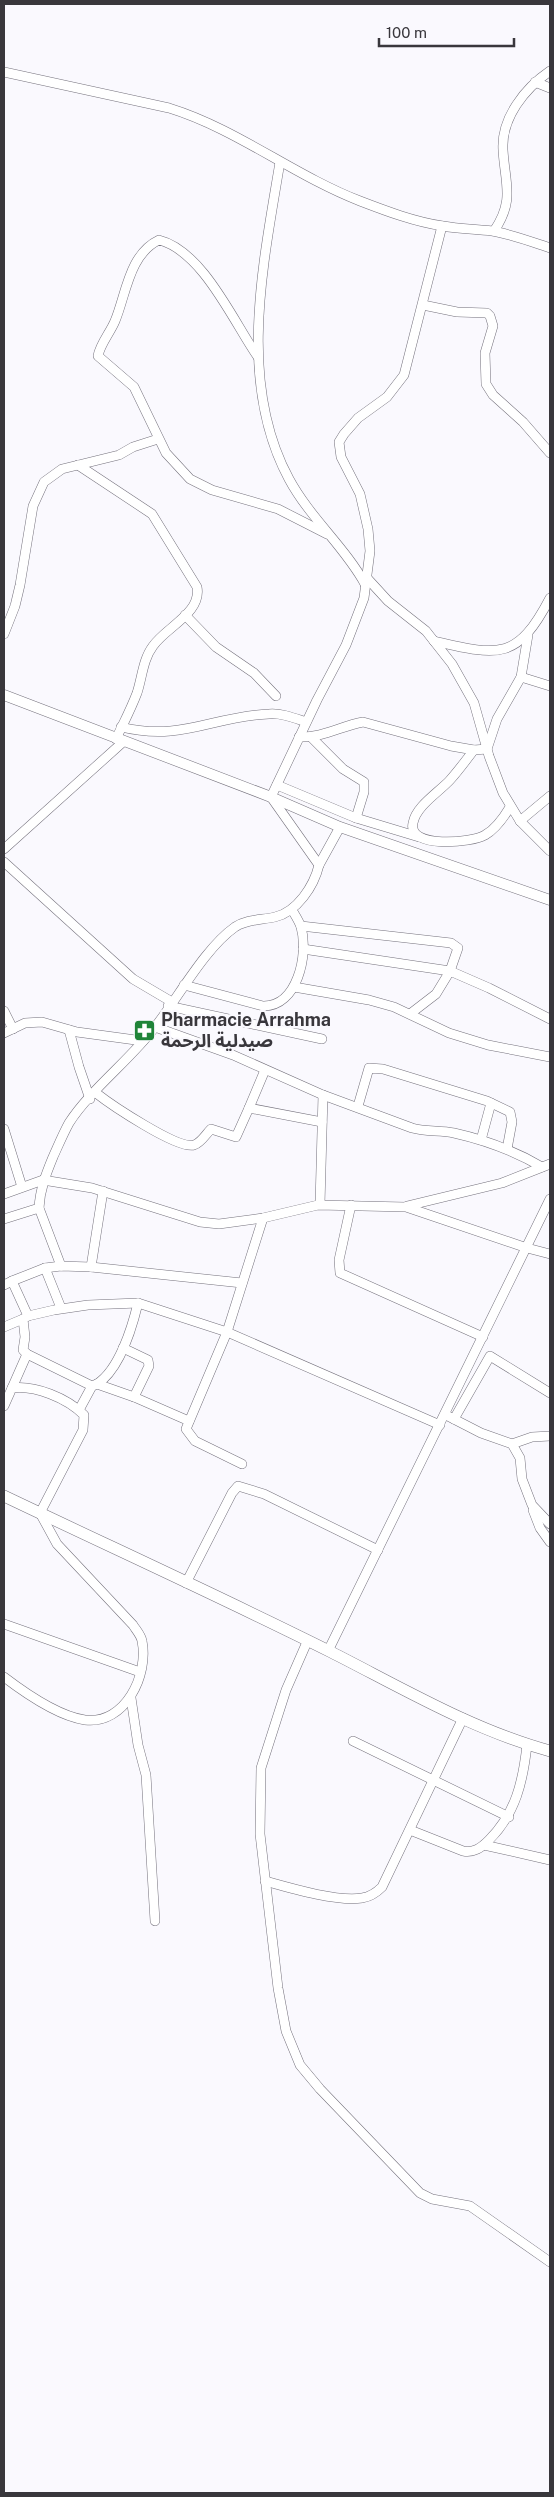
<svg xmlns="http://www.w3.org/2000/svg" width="554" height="2497" font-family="'Public Sans','Noto Sans Arabic',sans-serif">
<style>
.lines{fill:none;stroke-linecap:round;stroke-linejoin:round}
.minor-casing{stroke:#75727d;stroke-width:10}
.tertiary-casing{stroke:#75727d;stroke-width:11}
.secondary-casing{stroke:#75727d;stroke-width:12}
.minor{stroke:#fff;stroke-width:9}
.tertiary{stroke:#fff;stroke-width:10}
.secondary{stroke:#fff;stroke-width:11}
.labels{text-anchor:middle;stroke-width:4.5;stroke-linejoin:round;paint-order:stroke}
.poi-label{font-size:18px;font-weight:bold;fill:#39373c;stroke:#faf9fe;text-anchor:start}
</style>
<rect width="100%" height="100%" fill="#faf9fe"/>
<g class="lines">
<defs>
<g id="minor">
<path d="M4,72L169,108C237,129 293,175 360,201C386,211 415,222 443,226C459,229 476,229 492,231C511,234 532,242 550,248"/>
<polyline points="535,82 550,88"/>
<path d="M280,162C263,265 237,383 289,479C310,518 345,547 365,584"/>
<path d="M494,231C515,200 505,184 503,150C501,118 525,88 550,71"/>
<polyline points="423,305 457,312 487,313 490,316 493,326 485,353 486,384 493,395 523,422 550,453"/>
<path d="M258,357C234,323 203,251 159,240C129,254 126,295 115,321C110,333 100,344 98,356L134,387L166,453L190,479L212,490L278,509L327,534"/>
<path d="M78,465L152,514L197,587C202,613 166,627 153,646C143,659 142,678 137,693C131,709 123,724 116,739"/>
<polyline points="366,577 388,601 426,631 452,664 474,703 489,756 503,793 520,821 550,851"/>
<polyline points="185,615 216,647 254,673 276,696"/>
<polyline points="4,634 15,606 20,585 33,506 44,482 62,469 119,455 133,447 158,439"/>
<path d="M434,641C499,656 517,661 550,598"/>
<polyline points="521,677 550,686"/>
<path d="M121,727C182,742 213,716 269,714C282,713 294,718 306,722"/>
<path d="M299,737C322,738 341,726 363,722L451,746L474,750L487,749L497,719L521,677L528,635"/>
<polyline points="311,737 343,769 364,782 364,792 356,818"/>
<path d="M474,750C466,760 459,770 450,780C439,792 416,806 413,823C407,849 472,843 485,835C496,829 504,817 510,807"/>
<polyline points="277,785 356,818 419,837"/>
<polyline points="520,821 550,796"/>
<polyline points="4,849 123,742"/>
<polyline points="4,862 133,979 172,1002"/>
<polyline points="319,865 340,827"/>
<polyline points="301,926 451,943 458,948 450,971 303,949"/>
<path d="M184,985L263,1006C297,1007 309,955 301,927C299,921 295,915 292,910"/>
<polyline points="294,987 369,1000 394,1007 449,1033 488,1045 550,1057"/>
<polyline points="168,1006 322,1039"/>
<polyline points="4,1011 13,1029"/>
<polyline points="410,1014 436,994 450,971 489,988 550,1019"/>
<path d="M155,1027L233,1055L323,1095L412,1128C426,1132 440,1130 454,1133C485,1140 515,1151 542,1167"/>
<polyline points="69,1030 79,1067 90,1099"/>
<polyline points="4,1033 25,1023 42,1022 77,1032 143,1041"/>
<path d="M96,1093C110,1104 178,1150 194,1145C201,1143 206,1134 211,1129L236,1137L249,1108L322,1122"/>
<polyline points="358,1106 369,1068 383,1069 487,1101 510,1112 512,1122 507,1149"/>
<polyline points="249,1108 265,1070"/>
<polyline points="4,1129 22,1187"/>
<polyline points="481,1140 491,1103"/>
<polyline points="4,1194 43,1180 92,1188 200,1222 219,1224 263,1218 318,1205 406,1207 527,1248 550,1254"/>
<polyline points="320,1204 323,1095"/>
<polyline points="351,1205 339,1260 340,1273 483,1337"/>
<polyline points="407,1206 502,1183 550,1164"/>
<polyline points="4,1219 39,1208"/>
<path d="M61,1266L39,1208C40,1189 46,1174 53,1157C58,1146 63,1134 69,1123C90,1090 131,1059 155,1027C178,998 205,948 235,927C247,919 262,920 275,917C297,912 314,886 319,865L271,797L317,700L346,645L364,598L370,551L368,529L360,494L341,457L339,442L344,434L358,418L387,397L404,375L442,226"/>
<polyline points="91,1267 103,1191"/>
<polyline points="45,1268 61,1308"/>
<polyline points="12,1281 45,1268 61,1266 91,1267 242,1283"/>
<polyline points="4,1285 12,1281 28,1316 23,1319 25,1337 23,1350 27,1354 92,1386 97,1384 134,1397 189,1421"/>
<polyline points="28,1316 54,1310 88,1305 138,1303 227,1332 440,1425"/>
<polyline points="4,1327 23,1319"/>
<polyline points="123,1348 148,1360 149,1366 134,1397"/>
<path d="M97,1384C119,1370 132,1328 138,1303"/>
<polyline points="12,1388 27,1354"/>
<path d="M4,1406L12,1388C35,1385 67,1398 84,1415L83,1430L40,1513L57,1544L133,1625C136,1630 141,1635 142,1641C149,1675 125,1725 85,1720C58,1716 25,1693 4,1677"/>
<polyline points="79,1410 92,1386"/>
<polyline points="446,1415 481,1433 512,1444 520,1458 522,1479 532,1505 550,1524"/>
<polyline points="454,1419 490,1356 550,1393"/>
<polyline points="512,1444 532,1437 550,1436"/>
<polyline points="242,1464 195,1441 186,1429 227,1332 263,1218"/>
<polyline points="533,1510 540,1528 550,1542"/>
<polyline points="186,1583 232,1493 238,1486 264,1494 378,1550"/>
<polyline points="4,1624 140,1672"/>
<polyline points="307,1642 286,1690 261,1768 260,1834 278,1988 286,2031 300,2065 320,2089 420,2193 432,2199 470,2206 550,2262"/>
<polyline points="328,1651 550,1199"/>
<polyline points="131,1698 138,1745 146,1775 155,1921"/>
<polyline points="353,1741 509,1817"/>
<path d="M410,1830L463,1851C474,1853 481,1848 489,1840C516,1813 523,1781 527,1745"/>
<polyline points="484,1845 550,1860"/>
<path d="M265,1881C290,1888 337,1902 362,1898C369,1897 377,1892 382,1887L463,1718"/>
</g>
<polyline id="tertiary" points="4,695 271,797 340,827 550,900"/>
<path id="secondary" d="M4,1496C113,1548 223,1598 331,1652C402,1688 473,1730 550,1751"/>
</defs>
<use href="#minor" class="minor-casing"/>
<use href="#tertiary" class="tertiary-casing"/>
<use href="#secondary" class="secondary-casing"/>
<use href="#minor" class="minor"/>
<use href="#tertiary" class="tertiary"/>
<use href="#secondary" class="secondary"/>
</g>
<defs>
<symbol id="pharmacy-square" viewBox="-11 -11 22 22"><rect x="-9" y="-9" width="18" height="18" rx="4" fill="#208438" stroke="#faf9fe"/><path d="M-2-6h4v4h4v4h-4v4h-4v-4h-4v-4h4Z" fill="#fff"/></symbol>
</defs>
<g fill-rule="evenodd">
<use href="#pharmacy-square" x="132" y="1018" width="25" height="25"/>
</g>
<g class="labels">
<g class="poi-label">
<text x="161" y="1026">Pharmacie Arrahma<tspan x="161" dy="21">صيدلية الرحمة</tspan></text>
</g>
</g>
<rect width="554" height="2497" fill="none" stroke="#39373c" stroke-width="10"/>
<path d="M379 38v8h135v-8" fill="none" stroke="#39373c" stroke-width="2.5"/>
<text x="386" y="38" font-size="15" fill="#39373c" stroke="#faf9fe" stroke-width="4" paint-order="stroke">100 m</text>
</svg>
